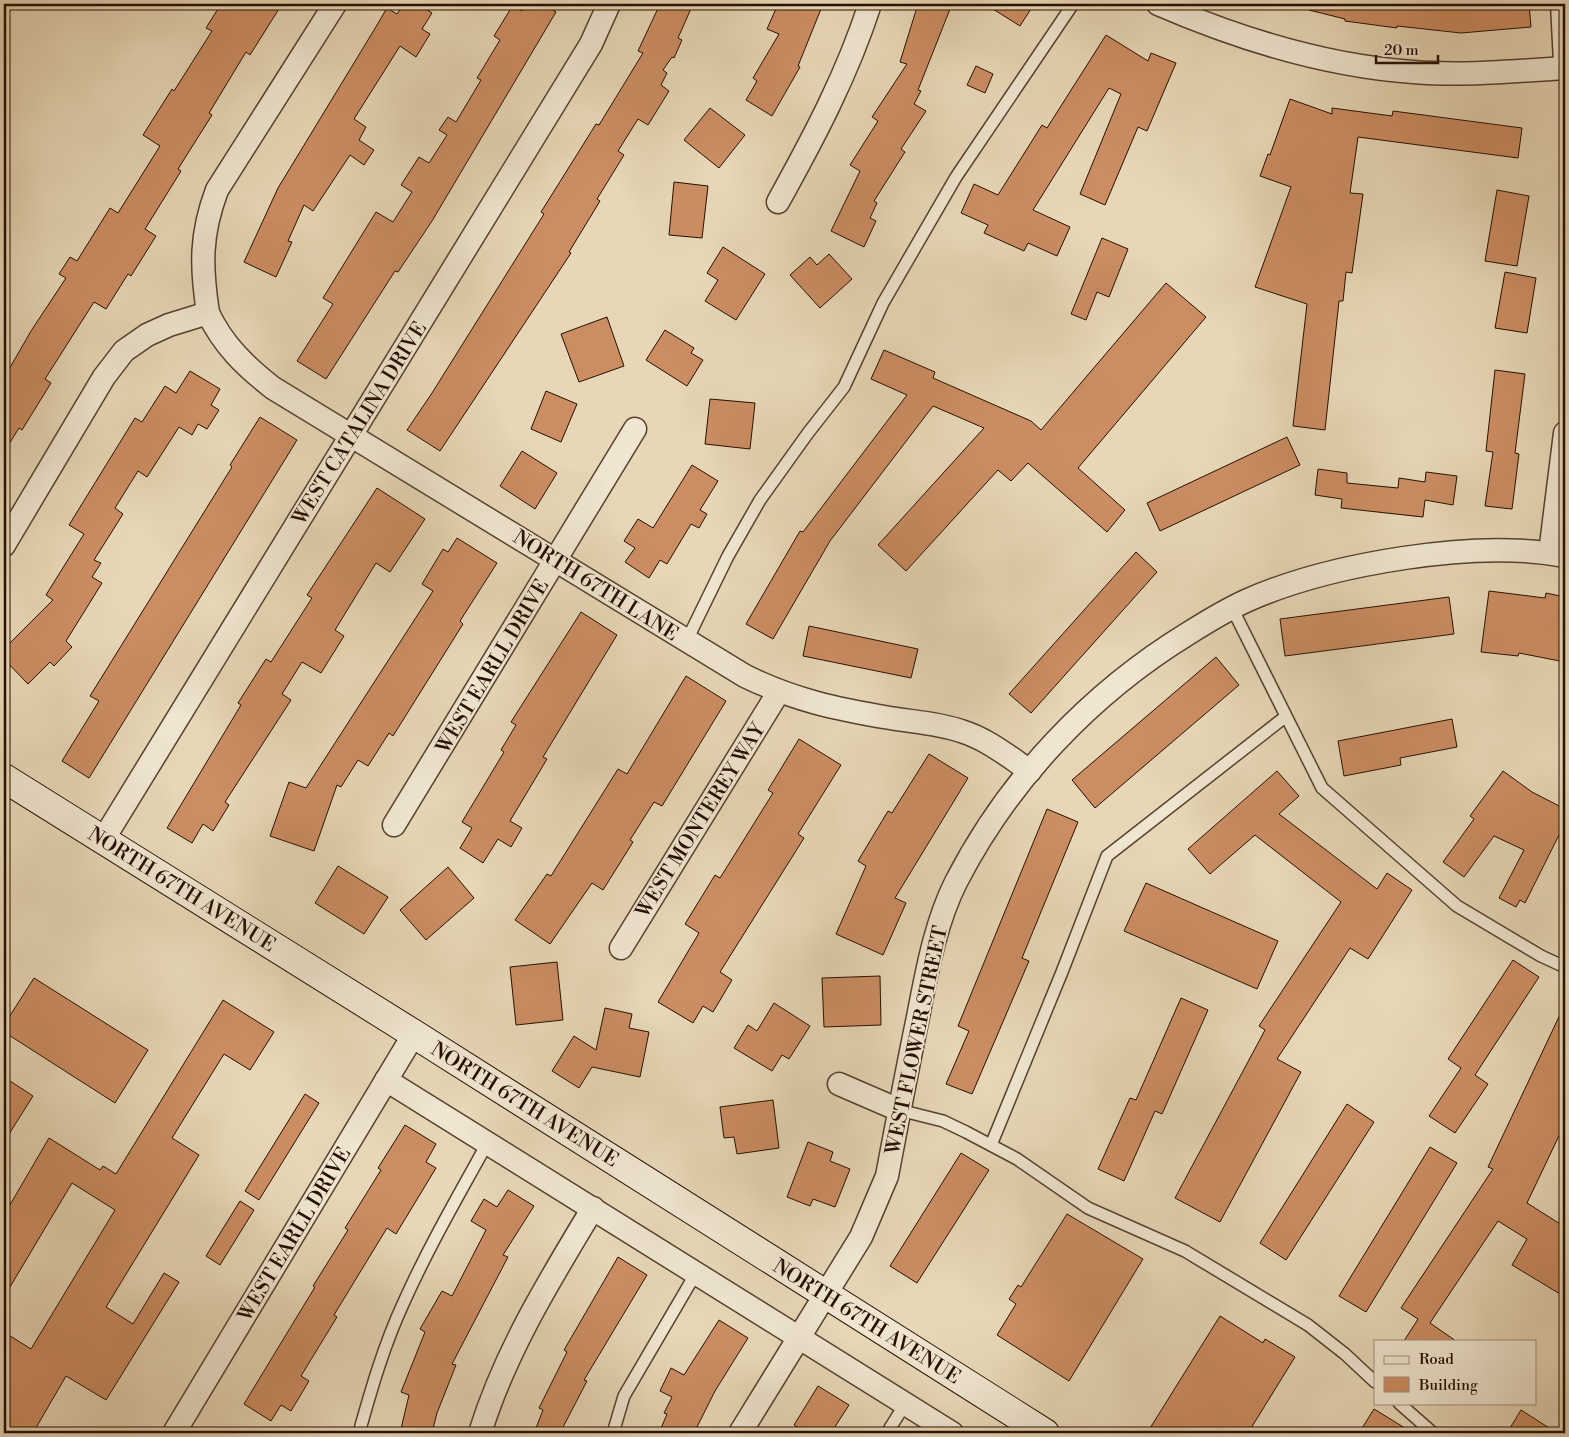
<svg xmlns="http://www.w3.org/2000/svg" width="1569" height="1437" font-family="'Libre Bodoni',serif">
<style>
.building{fill:#cc8d63;stroke:#260f01}
.lines{fill:none;stroke-linecap:round;stroke-linejoin:round}
.service-casing{stroke:#56412e;stroke-width:14}
.minor-casing{stroke:#56412e;stroke-width:25}
.secondary-casing{stroke:#260f01;stroke-width:30}
.service{stroke:#efe5d0;stroke-width:11}
.minor{stroke:#efe5d0;stroke-width:22}
.secondary{stroke:#efe5d0;stroke-width:28}
.labels{text-anchor:middle;stroke-width:4;stroke-linejoin:round;paint-order:stroke}
.street-label{font-size:20px;fill:#260f01;stroke:#efe5d0}
</style>
<rect width="100%" height="100%" fill="#e7d7b6"/>
<filter id="stains"><feTurbulence type="fractalNoise" baseFrequency=".004" numOctaves="4"/><feColorMatrix values="0 0 0 0 .2 0 0 0 0 .09 0 0 0 0 .02 0 0 0 .5 -.17"/></filter>
<radialGradient id="worn" r=".72"><stop offset=".6" stop-color="#630" stop-opacity="0"/><stop offset="1" stop-color="#630" stop-opacity=".3"/></radialGradient>
<g class="building">
<polygon points="221,4 282,4 250,55 246,52 209,113 212,115 178,169 181,171 145,229 156,236 131,276 128,274 106,309 94,302 45,379 51,383 22,430 19,428 4,452 4,378 31,331 66,278 59,274 70,257 77,261 110,208 118,213 160,146 143,135 172,89 174,91 212,31 206,28"/>
<polygon points="404,4 418,4 432,13 422,29 430,34 416,57 400,46 354,119 366,127 359,140 374,150 364,165 350,155 313,211 304,205 288,241 292,242 276,277 244,262 278,188 374,30 387,8 397,14"/>
<polygon points="527,4 543,4 556,12 432,221 398,272 395,271 326,379 297,361 333,304 323,298 376,212 393,222 412,192 401,185 419,157 429,163 447,135 439,130 448,117 456,122 481,80 477,78 500,40 494,36 513,5 522,11"/>
<polygon points="660,4 693,4 678,38 682,40 674,58 672,57 663,70 667,73 661,85 669,91 648,125 638,119 618,151 624,155 597,199 600,201 569,252 571,253 440,451 407,430 432,393 544,214 541,212 596,124 599,125 643,53 638,51"/>
<polygon points="778,4 823,4 798,66 800,67 772,116 746,100 757,81 753,78 779,34 767,29"/>
<polygon points="918,4 952,4 918,90 921,91 914,104 926,111 901,149 905,152 874,201 877,203 870,218 876,221 864,247 831,231 860,171 850,165 878,121 872,117 907,64 900,62"/>
<polygon points="985,4 1034,4 1020,26"/>
<polygon points="1310,4 1529,4 1531,27 1461,33 1397,26 1397,28 1345,21 1345,19 1309,10"/>
<polygon points="1106,35 1148,61 1151,53 1176,63 1147,131 1138,127 1105,205 1080,194 1121,94 1109,88 1033,210 1070,227 1057,256 1028,243 1024,251 984,233 988,225 961,213 974,184 998,195 1042,125 1047,128"/>
<polygon points="976,66 993,74 985,93 967,85"/>
<polygon points="1290,99 1332,114 1332,108 1392,116 1393,111 1522,128 1518,158 1358,137 1350,193 1363,194 1352,273 1346,272 1343,301 1339,301 1325,430 1293,426 1307,304 1255,287 1291,187 1260,176 1268,154 1270,155"/>
<polygon points="710,108 745,135 719,168 684,140"/>
<polygon points="674,182 708,186 702,238 669,235"/>
<polygon points="1497,190 1529,196 1517,266 1485,261"/>
<polygon points="1102,238 1128,249 1109,297 1097,292 1086,320 1071,314"/>
<polygon points="723,247 765,274 736,320 705,301 718,280 707,273"/>
<polygon points="829,254 852,279 820,308 790,275 810,257 817,265"/>
<polygon points="1505,272 1536,278 1527,333 1495,328"/>
<polygon points="1166,283 1206,317 1078,468 1125,510 1107,532 1028,463 1011,481 998,470 906,571 878,545 984,428 933,406 830,541 773,639 746,624 800,531 803,532 907,395 871,379 884,350 935,372 933,378 1031,421 1041,430"/>
<polygon points="607,317 624,366 579,382 561,334"/>
<polygon points="665,330 694,348 691,353 703,360 687,386 646,360"/>
<polygon points="1495,370 1525,374 1515,453 1519,454 1512,509 1485,506 1493,452 1486,451"/>
<polygon points="190,371 220,389 211,405 219,410 207,429 198,424 192,435 179,427 147,477 138,471 115,508 123,514 94,560 101,563 92,577 102,583 66,641 72,647 54,666 50,662 28,684 4,659 4,649 53,600 46,595 84,534 69,525 135,418 142,422 165,386 176,393"/>
<polygon points="546,391 577,404 561,442 531,429"/>
<polygon points="710,399 755,403 750,449 705,444"/>
<polygon points="260,417 297,440 89,778 62,761 99,701 90,696 232,467 230,465"/>
<polygon points="1287,437 1300,465 1160,531 1147,503"/>
<polygon points="522,451 557,473 535,509 500,486"/>
<polygon points="692,465 718,481 700,510 707,514 699,528 691,524 667,564 660,560 649,578 625,562 635,548 624,541 638,519 653,528"/>
<polygon points="1318,469 1347,473 1347,483 1398,488 1399,478 1425,482 1426,472 1457,476 1453,505 1425,500 1423,517 1341,508 1342,499 1315,495"/>
<polygon points="377,488 425,519 390,572 376,563 335,630 344,636 321,673 302,662 282,694 291,700 225,802 229,805 213,831 203,824 192,843 167,828 241,705 238,703 266,659 271,662 312,598 307,595"/>
<polygon points="457,538 497,563 460,621 463,624 393,736 389,733 368,766 358,760 341,787 337,785 314,851 270,836 289,782 306,788 433,591 422,584 443,549 448,552"/>
<polygon points="1136,552 1157,572 1031,713 1009,694"/>
<polygon points="1489,591 1545,598 1546,593 1565,597 1565,662 1519,653 1518,656 1481,652"/>
<polygon points="1449,597 1454,634 1285,656 1280,619"/>
<polygon points="581,612 617,635 543,757 547,759 510,821 522,828 511,847 498,839 483,863 460,848 472,828 462,822 504,752 501,750 516,725 511,722"/>
<polygon points="809,626 918,649 911,678 803,656"/>
<polygon points="1216,657 1239,685 1095,808 1072,780"/>
<polygon points="686,676 726,701 662,806 654,802 630,840 633,842 603,890 592,883 550,944 515,920 547,874 551,876 618,769 627,774"/>
<polygon points="1452,719 1457,747 1400,758 1401,765 1344,776 1338,741"/>
<polygon points="799,739 841,765 798,834 804,838 720,972 732,980 713,1012 703,1006 693,1023 658,1002 699,933 685,924 715,875 720,878 773,793 768,790"/>
<polygon points="929,754 968,778 895,898 906,903 883,955 836,934 866,866 858,861 888,811 892,813"/>
<polygon points="1277,771 1299,796 1279,814 1377,889 1387,873 1412,890 1368,959 1350,948 1277,1059 1301,1072 1220,1222 1175,1198 1265,1030 1259,1026 1341,902 1255,835 1210,874 1188,849"/>
<polygon points="1503,771 1532,792 1565,809 1565,823 1525,903 1520,900 1516,907 1499,898 1524,850 1494,836 1464,877 1443,862 1474,819 1470,816"/>
<polygon points="1047,809 1078,822 1022,958 1029,961 972,1094 946,1084 969,1031 958,1026"/>
<polygon points="338,866 388,897 364,934 315,903"/>
<polygon points="448,867 474,898 426,940 400,910"/>
<polygon points="1146,883 1278,941 1257,989 1124,931"/>
<polygon points="1513,960 1539,977 1475,1075 1488,1084 1455,1133 1429,1116 1461,1068 1448,1059"/>
<polygon points="557,962 563,1020 516,1025 510,967"/>
<polygon points="880,976 881,1025 824,1027 822,978"/>
<polygon points="34,978 148,1050 115,1103 4,1032 4,1025"/>
<polygon points="1181,998 1208,1010 1162,1114 1155,1111 1124,1181 1098,1169 1130,1098 1136,1100"/>
<polygon points="223,1000 274,1032 250,1070 224,1054 172,1138 199,1155 106,1307 133,1324 164,1273 179,1282 106,1400 66,1376 33,1433 17,1433 4,1425 4,1332 31,1349 115,1210 72,1183 4,1297 4,1215 49,1138 100,1170 103,1166 116,1174"/>
<polygon points="774,1003 810,1026 789,1059 782,1055 772,1071 734,1048 748,1025 757,1031"/>
<polygon points="1565,1004 1565,1123 1527,1203 1565,1227 1565,1297 1512,1265 1527,1239 1498,1221 1430,1323 1456,1341 1404,1341 1418,1319 1401,1308 1493,1169 1488,1167"/>
<polygon points="605,1008 632,1014 629,1028 649,1032 640,1077 592,1067 579,1088 552,1071 574,1036 596,1050"/>
<polygon points="4,1077 33,1096 4,1142"/>
<polygon points="305,1094 319,1103 259,1200 245,1191"/>
<polygon points="773,1100 779,1148 737,1154 734,1137 724,1138 720,1107"/>
<polygon points="1347,1104 1374,1122 1286,1260 1260,1243"/>
<polygon points="405,1125 436,1144 426,1162 436,1168 396,1234 387,1228 334,1315 337,1317 301,1376 309,1381 291,1411 281,1405 271,1421 244,1404 315,1287 313,1286 348,1230 345,1228 381,1170 378,1168"/>
<polygon points="808,1142 833,1152 830,1161 850,1169 835,1207 813,1199 810,1206 787,1197"/>
<polygon points="1430,1147 1457,1163 1366,1312 1339,1296"/>
<polygon points="961,1153 989,1170 917,1283 890,1266"/>
<polygon points="508,1190 534,1206 503,1255 508,1257 452,1364 456,1365 437,1413 432,1433 400,1433 409,1395 401,1392 425,1332 420,1329 442,1291 452,1296 486,1230 471,1221 484,1199 497,1207"/>
<polygon points="240,1201 254,1210 220,1265 206,1256"/>
<polygon points="1067,1214 1143,1259 1069,1381 997,1335 1016,1304 1009,1299 1018,1285 1021,1287"/>
<polygon points="618,1257 647,1275 584,1380 587,1381 560,1433 534,1433 543,1410 539,1408 567,1352 564,1350"/>
<polygon points="1220,1316 1263,1343 1265,1339 1295,1357 1248,1433 1147,1433"/>
<polygon points="719,1320 748,1338 715,1391 694,1433 659,1433 667,1414 664,1413 672,1397 660,1391 671,1368 684,1375"/>
<polygon points="818,1386 849,1405 831,1433 807,1433 794,1425"/>
<polygon points="1374,1409 1413,1433 1359,1433"/>
<polygon points="1521,1410 1557,1433 1507,1433"/>
</g>
<g class="lines">
<defs>
<g id="service">
<polyline points="1232,608 1322,788 1457,906 1541,956 1565,967"/>
<polyline points="687,640 728,556 760,500 808,433 844,387 883,303 956,177 1073,4"/>
<polyline points="899,1110 943,1121 966,1132 1017,1159 1088,1208 1185,1251 1308,1325 1345,1354 1375,1382"/>
<polyline points="991,1145 1062,972 1107,856 1285,717"/>
<polyline points="1399,1403 1433,1433"/>
<path d="M359,1433C371,1390 384,1345 403,1304C428,1248 458,1196 488,1142"/>
<polyline points="613,1433 624,1396 696,1273"/>
<polyline points="887,1433 905,1404"/>
</g>
<g id="minor">
<path d="M1158,4C1239,39 1325,66 1413,72C1464,76 1515,71 1565,68"/>
<polyline points="1562,4 1565,62"/>
<path d="M778,202C814,137 847,75 870,4"/>
<path d="M208,313C223,345 245,366 273,388L745,676C794,700 836,709 890,718C914,722 938,723 961,731C987,739 1008,756 1030,771"/>
<path d="M4,545L104,377L124,351L147,335L169,325L208,313C201,267 200,235 217,190L335,4"/>
<polyline points="1550,553 1565,433"/>
<polyline points="394,825 635,429"/>
<polyline points="103,840 591,44 609,4"/>
<polyline points="621,948 778,693"/>
<polyline points="386,1080 952,1433"/>
<polyline points="839,1084 899,1110"/>
<polyline points="174,1433 414,1034"/>
<path d="M480,1433C505,1352 549,1281 593,1208"/>
<path d="M740,1433L861,1237L887,1176C897,1123 907,1070 918,1017C927,971 935,924 956,882C1009,779 1091,693 1189,633C1208,621 1228,609 1248,600C1298,578 1351,566 1404,558C1456,550 1513,546 1565,556"/>
</g>
<polyline id="secondary" points="4,778 414,1034 1045,1433"/>
</defs>
<use href="#service" class="service-casing"/>
<use href="#minor" class="minor-casing"/>
<use href="#secondary" class="secondary-casing"/>
<use href="#service" class="service"/>
<use href="#minor" class="minor"/>
<use href="#secondary" class="secondary"/>
</g>
<g class="labels">
<g class="street-label">
<text transform="translate(359 423) rotate(-58)" y="7">WEST CATALINA DRIVE</text>
<text transform="translate(596 585) rotate(32)" y="7">NORTH 67TH LANE</text>
<text transform="translate(492 666) rotate(-59)" y="7">WEST EARLL DRIVE</text>
<text transform="translate(700 820) rotate(-58)" y="7">WEST MONTEREY WAY</text>
<text transform="translate(182 889) rotate(32)" y="7">NORTH 67TH AVENUE</text>
<text transform="translate(916 1040) rotate(-78)" y="7">WEST FLOWER STREET</text>
<text transform="translate(525 1104) rotate(32)" y="7">NORTH 67TH AVENUE</text>
<text transform="translate(294 1234) rotate(-59)" y="7">WEST EARLL DRIVE</text>
<text transform="translate(867 1321) rotate(32)" y="7">NORTH 67TH AVENUE</text>
</g>
</g>
<rect width="1569" height="1437" fill="none" stroke="#e7d7b6" stroke-width="20"/>
<rect x="5" y="5" width="1559" height="1427" fill="none" stroke="#260f01" stroke-width="2.5"/>
<rect x="10" y="10" width="1549" height="1417" fill="none" stroke="#260f01"/>
<rect x="1374" y="1340" width="162" height="65" fill="#efe5d0" stroke="#9f8f7d"/>
<rect x="1384" y="1356" width="25" height="8" fill="#efe5d0" stroke="#9f8f7d"/>
<text x="1419" y="1364" font-size="15" fill="#260f01">Road</text>
<rect x="1384" y="1377" width="25" height="15" fill="#cc8d63" stroke="#9f8f7d"/>
<text x="1419" y="1390" font-size="15" fill="#260f01">Building</text>
<path d="M1376 55v8h62v-8" fill="none" stroke="#260f01" stroke-width="2.5"/>
<text x="1384" y="55" font-size="15" fill="#260f01" stroke="#efe5d0" stroke-width="4" paint-order="stroke">20 m</text>
<rect width="100%" height="100%" filter="url(#stains)"/>
<rect width="100%" height="100%" fill="url(#worn)"/>
</svg>
